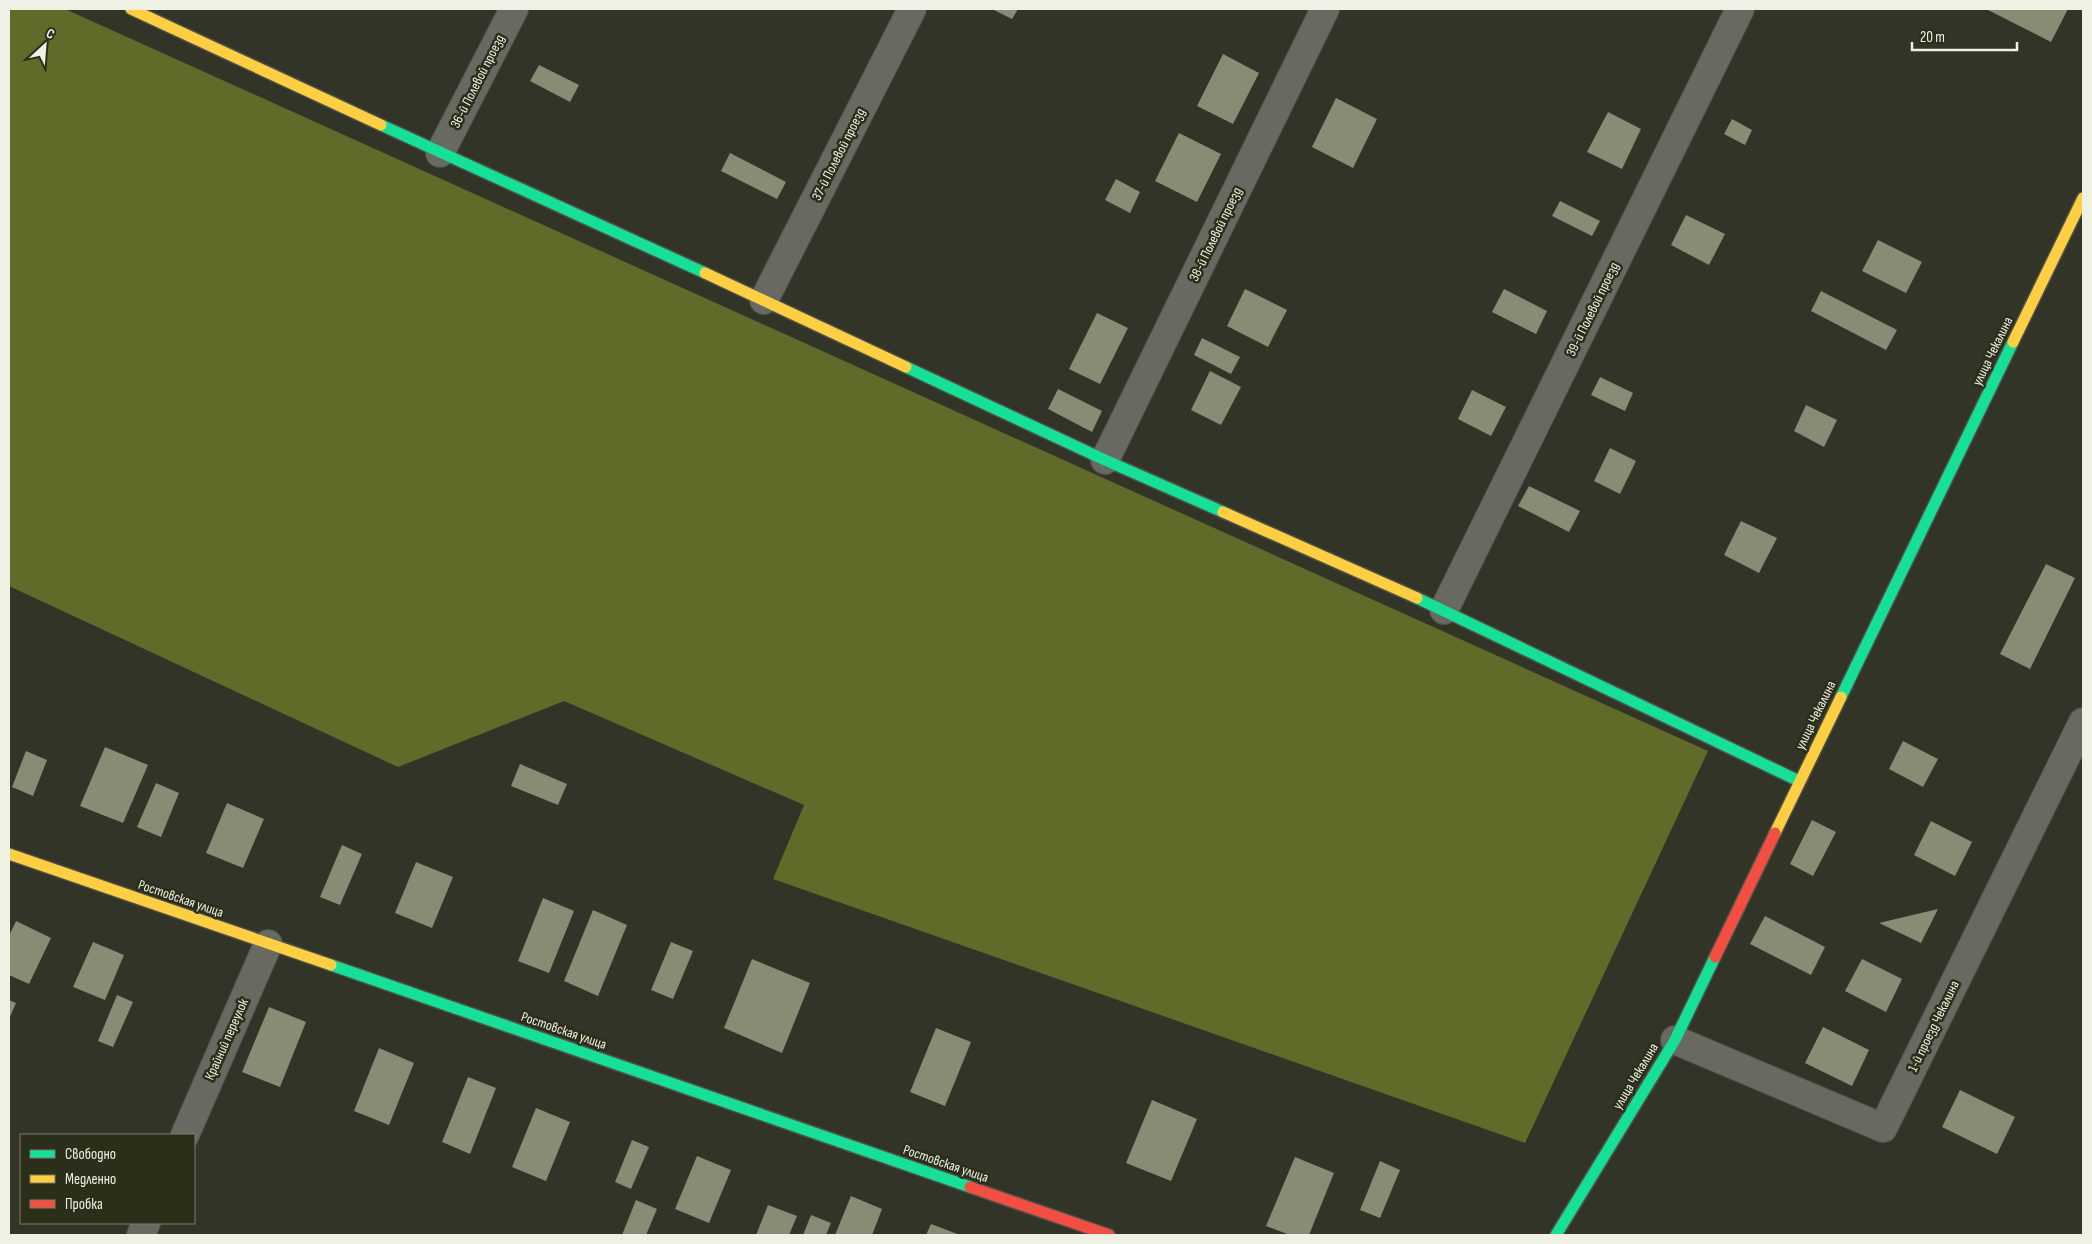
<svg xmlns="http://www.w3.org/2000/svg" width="2092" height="1244" font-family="'Sofia Sans Condensed',sans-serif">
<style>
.forest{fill:#616a28}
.building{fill:#888c74}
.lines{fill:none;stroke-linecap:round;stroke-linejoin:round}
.street-casing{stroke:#505248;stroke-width:30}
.fast-casing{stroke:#505248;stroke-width:14}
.slow-casing{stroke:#505248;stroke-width:14}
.jam-casing{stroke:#505248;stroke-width:14}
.street{stroke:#686a61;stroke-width:28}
.fast{stroke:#16e098;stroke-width:11}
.slow{stroke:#ffcf43;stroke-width:11}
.jam{stroke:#f24e42;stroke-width:11}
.labels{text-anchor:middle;stroke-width:5;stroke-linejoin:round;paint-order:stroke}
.street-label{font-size:14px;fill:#eef1e3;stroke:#2b2f1a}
</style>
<rect width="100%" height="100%" fill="#323428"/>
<polygon class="forest" points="9,9 65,9 1708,751 1525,1143 773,879 804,805 564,701 398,767 9,586"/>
<g class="building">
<polygon points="992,9 1018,9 1012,19"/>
<polygon points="1989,9 2068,9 2051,42 1988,10"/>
<polygon points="1223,54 1259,73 1233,124 1197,106"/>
<polygon points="539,65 579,85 570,102 530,81"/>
<polygon points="1336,98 1377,119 1353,168 1312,147"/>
<polygon points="1608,112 1641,129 1622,169 1587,152"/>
<polygon points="1732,119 1752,130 1745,145 1724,134"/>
<polygon points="1179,133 1221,154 1197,202 1155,181"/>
<polygon points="730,153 786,182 777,199 721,171"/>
<polygon points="1116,179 1140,192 1130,213 1105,200"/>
<polygon points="1560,201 1600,221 1592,236 1552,216"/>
<polygon points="1686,215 1725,234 1709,265 1671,245"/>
<polygon points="1878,240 1922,262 1906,293 1862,271"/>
<polygon points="1245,289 1287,310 1268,347 1227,326"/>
<polygon points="1504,289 1547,311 1536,334 1492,312"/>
<polygon points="1821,291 1897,330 1886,350 1811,311"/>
<polygon points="1097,313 1128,328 1100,384 1069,369"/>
<polygon points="1202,338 1240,357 1231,374 1194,355"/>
<polygon points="1210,371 1241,387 1221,425 1191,410"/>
<polygon points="1600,377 1633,393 1625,411 1591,395"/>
<polygon points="1058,389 1102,411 1092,432 1048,409"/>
<polygon points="1472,390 1506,407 1491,436 1458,419"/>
<polygon points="1806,405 1837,420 1824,447 1794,431"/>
<polygon points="1610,448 1636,461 1620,494 1594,481"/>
<polygon points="1529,486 1580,511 1569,532 1518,506"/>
<polygon points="1741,521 1777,538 1759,573 1724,555"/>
<polygon points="2046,564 2075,578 2030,669 2000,654"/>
<polygon points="1903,741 1938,759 1923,787 1889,769"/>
<polygon points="105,747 148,765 123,823 80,806"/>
<polygon points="26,751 47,760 33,796 12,787"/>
<polygon points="520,764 567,784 558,805 511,786"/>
<polygon points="156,783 179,793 161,837 137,827"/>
<polygon points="227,803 264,819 243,868 206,853"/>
<polygon points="1812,820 1836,832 1813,876 1790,864"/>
<polygon points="1931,821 1972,842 1955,876 1914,855"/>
<polygon points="342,845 362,854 340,905 320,897"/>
<polygon points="416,862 453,877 432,928 395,913"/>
<polygon points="543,898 574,911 549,973 518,961"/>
<polygon points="1938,909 1921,943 1879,923"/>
<polygon points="593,910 627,925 598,996 564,981"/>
<polygon points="1765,916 1825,947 1811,975 1750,944"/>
<polygon points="16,921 51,938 29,984 9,975 9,936"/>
<polygon points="93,942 124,955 105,1000 73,987"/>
<polygon points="671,942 693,951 673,999 651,990"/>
<polygon points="752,959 810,983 782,1053 724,1028"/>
<polygon points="1862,959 1902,979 1886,1012 1845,991"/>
<polygon points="117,995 133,1002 113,1047 98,1041"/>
<polygon points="9,1000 16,1003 9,1019"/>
<polygon points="269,1007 306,1022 280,1087 242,1072"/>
<polygon points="1823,1027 1869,1050 1852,1086 1805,1063"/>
<polygon points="936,1028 971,1042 945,1106 910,1092"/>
<polygon points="379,1048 414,1063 389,1125 354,1111"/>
<polygon points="468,1077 496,1088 470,1154 442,1142"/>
<polygon points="1960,1090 2015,1117 1997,1154 1942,1127"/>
<polygon points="1152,1100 1197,1119 1171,1181 1126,1163"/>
<polygon points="536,1108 570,1122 546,1181 512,1167"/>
<polygon points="632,1140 649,1147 631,1189 615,1182"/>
<polygon points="697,1156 731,1170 709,1223 675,1209"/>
<polygon points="1295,1157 1334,1173 1309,1235 1290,1235 1266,1226"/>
<polygon points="1380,1161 1400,1170 1380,1218 1360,1210"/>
<polygon points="851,1196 882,1209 872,1235 835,1235"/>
<polygon points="636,1200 657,1209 646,1235 622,1235"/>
<polygon points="768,1205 797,1216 789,1235 756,1235"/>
<polygon points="811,1215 831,1223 826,1235 803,1235"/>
<polygon points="931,1224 960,1235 926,1235"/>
</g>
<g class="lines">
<defs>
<g id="street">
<polyline points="440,153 514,9"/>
<polyline points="764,300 912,9"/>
<polyline points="1105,460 1325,9"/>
<polyline points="1444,610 1740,9"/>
<polyline points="1675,1040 1883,1128 2083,722"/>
<polyline points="185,1135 268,944"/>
<polyline points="141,1235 146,1223"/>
</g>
<g id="fast">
<polyline points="381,125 705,273"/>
<polyline points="906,367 1105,460 1223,512"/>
<polyline points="1417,598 1799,781"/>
<polyline points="1841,697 2013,342"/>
<polyline points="331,965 970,1187"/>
<polyline points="1556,1235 1675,1040 1715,957"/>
</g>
<g id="slow">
<polyline points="131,9 381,125"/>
<polyline points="705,273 906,367"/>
<polyline points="2013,342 2083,198"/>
<polyline points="1223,512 1417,598"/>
<polyline points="1775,833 1841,697"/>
<polyline points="9,854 331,965"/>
</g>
<g id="jam">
<polyline points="1715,957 1775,833"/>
<polyline points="970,1187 1109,1235"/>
</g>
</defs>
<use href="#street" class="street-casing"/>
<use href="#fast" class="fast-casing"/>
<use href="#slow" class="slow-casing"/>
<use href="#jam" class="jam-casing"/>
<use href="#street" class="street"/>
<use href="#fast" class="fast"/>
<use href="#slow" class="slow"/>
<use href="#jam" class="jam"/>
</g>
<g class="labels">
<g class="street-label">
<text transform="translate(477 81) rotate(-63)" y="5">36-й Полевой проезд</text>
<text transform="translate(838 154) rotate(-63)" y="5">37-й Полевой проезд</text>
<text transform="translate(1215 234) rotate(-64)" y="5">38-й Полевой проезд</text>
<text transform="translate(1592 309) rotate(-64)" y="5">39-й Полевой проезд</text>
<text transform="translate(1992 351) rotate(-64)" y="5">улица Чекалина</text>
<text transform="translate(1815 715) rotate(-64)" y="5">улица Чекалина</text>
<text transform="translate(181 898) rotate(19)" y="5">Ростовская улица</text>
<text transform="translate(1933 1026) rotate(-64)" y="5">1-й проезд Чекалина</text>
<text transform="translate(564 1030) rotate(19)" y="5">Ростовская улица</text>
<text transform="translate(226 1039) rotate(-66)" y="5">Крайний переулок</text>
<text transform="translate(1635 1076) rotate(-59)" y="5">улица Чекалина</text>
<text transform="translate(946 1163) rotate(19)" y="5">Ростовская улица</text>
</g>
</g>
<rect width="2092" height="1244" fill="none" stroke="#eef1e3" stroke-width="20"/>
<rect x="20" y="1134" width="175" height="90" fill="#2b2f1a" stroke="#797d6a"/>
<rect x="30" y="1150" width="25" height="8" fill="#16e098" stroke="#797d6a"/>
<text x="65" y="1159" font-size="15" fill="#eef1e3">Свободно</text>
<rect x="30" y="1175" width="25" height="8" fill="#ffcf43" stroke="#797d6a"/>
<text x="65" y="1184" font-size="15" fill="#eef1e3">Медленно</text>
<rect x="30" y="1200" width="25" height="8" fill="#f24e42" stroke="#797d6a"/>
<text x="65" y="1209" font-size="15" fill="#eef1e3">Пробка</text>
<g transform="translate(45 45) rotate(26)" stroke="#2b2f1a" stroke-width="4" paint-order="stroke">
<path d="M0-4L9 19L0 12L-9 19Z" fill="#eef1e3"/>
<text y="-8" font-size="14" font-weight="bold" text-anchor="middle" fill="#eef1e3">С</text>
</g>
<path d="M1912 42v8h105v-8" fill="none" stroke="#eef1e3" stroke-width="2.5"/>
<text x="1920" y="42" font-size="15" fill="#eef1e3" stroke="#2b2f1a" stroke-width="4" paint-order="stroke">20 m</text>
</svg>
